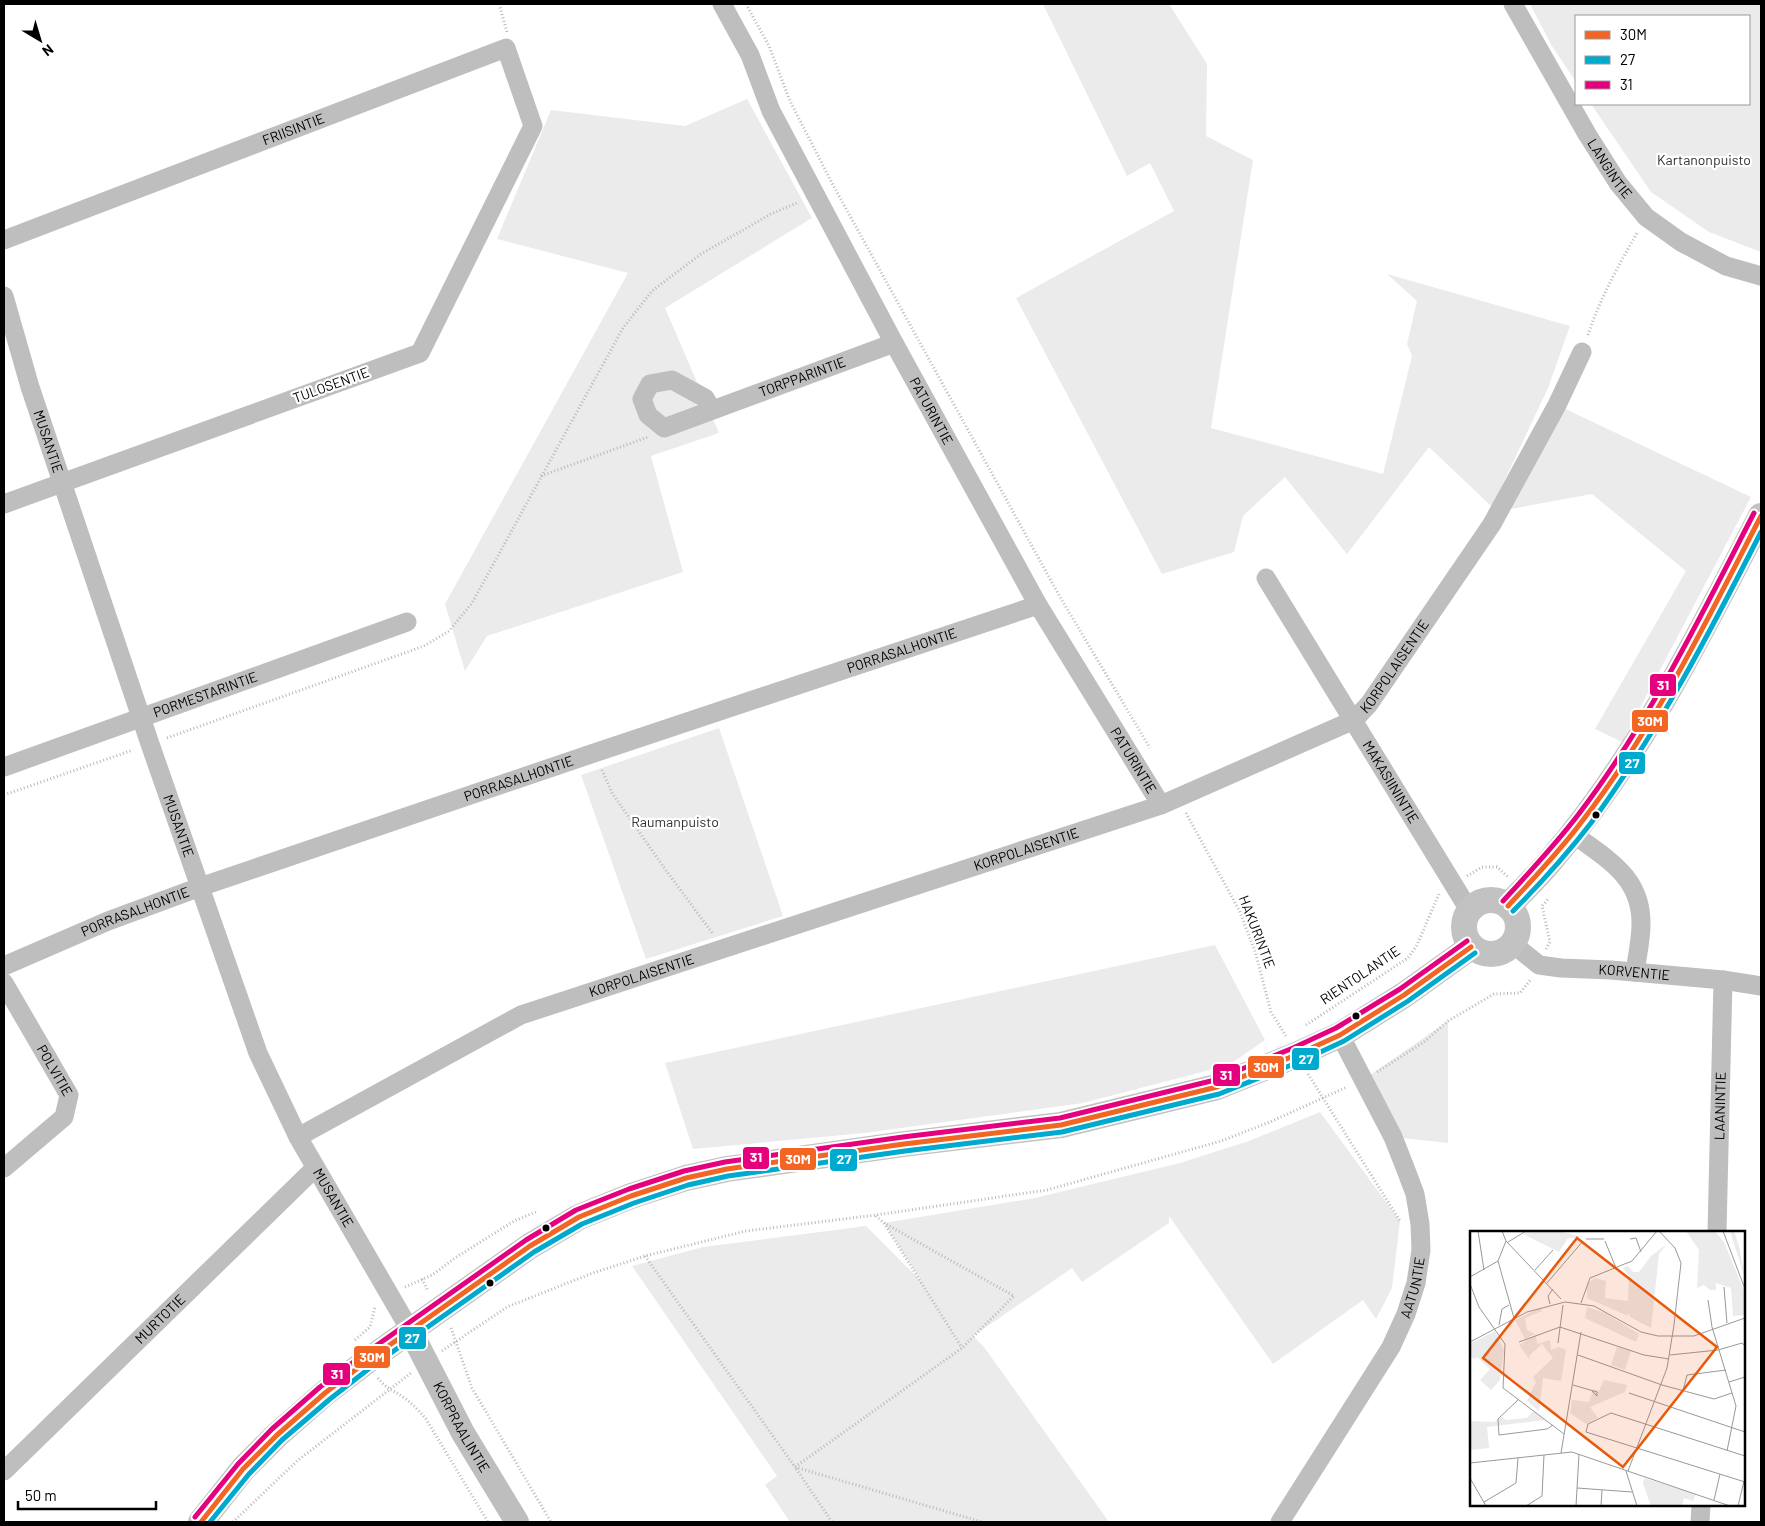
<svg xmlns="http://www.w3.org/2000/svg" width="1765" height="1526" font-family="Barlow,sans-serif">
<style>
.green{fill:#ebebeb}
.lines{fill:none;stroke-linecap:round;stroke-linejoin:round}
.path{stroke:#b9b9b9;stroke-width:3;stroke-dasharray:1 2.5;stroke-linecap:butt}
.minor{stroke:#bebebe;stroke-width:19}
.tertiary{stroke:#bebebe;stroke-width:24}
.secondary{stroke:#c2c2c2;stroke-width:26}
.bus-1-casing{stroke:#fff;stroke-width:9}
.bus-2-casing{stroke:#fff;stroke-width:9}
.bus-3-casing{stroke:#fff;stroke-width:9}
.bus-1{stroke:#f26522;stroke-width:5}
.bus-2{stroke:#00a9ce;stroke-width:5}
.bus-3{stroke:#e5007d;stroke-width:5}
.bus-dot{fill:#000;stroke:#fff;stroke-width:2}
.labels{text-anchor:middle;stroke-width:4.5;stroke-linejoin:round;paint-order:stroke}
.street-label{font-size:14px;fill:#000;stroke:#fff}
.park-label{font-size:14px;fill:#313131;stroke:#fff}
.inset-road{fill:none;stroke:#999;stroke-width:1}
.view{fill:#e8590c;fill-opacity:0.15;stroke:#e8590c;stroke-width:2.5}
.inset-edge{fill:none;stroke:#000;stroke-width:2.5}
.line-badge{stroke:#fff;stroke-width:2}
.badge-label{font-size:14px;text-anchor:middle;font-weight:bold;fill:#fff}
</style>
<rect width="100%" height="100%" fill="#fff"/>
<g class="green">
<polygon points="1043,4 1169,4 1207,64 1206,136 1253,160 1211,428 1383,474 1412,356 1407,344 1417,301 1387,274 1570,326 1548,388 1492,507 1429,447 1347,554 1285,477 1243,516 1234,552 1162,574 1016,298 1174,211 1150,163 1127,176"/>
<polygon points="1530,4 1761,4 1761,252 1709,232 1651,192 1591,104 1749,104 1749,16 1576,16 1576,82 1552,46"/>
<polygon points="747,99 812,218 665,308 719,433 651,456 683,572 487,636 465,671 445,604 628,273 497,239 551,110 685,126"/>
<polygon points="1557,405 1751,497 1622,742 1595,729 1686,571 1592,494 1511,509"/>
<polygon points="719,728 783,916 646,959 581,775"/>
<polygon points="1215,945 1265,1040 1229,1065 1083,1103 865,1133 693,1149 665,1063"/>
<polygon points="1448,1021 1448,1143 1393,1137 1363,1080"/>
<polygon points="1320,1112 1400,1221 1392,1288 1376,1319 1363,1300 1273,1364 1169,1216 1169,1223 1082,1282 1072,1268 973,1336 984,1347 1109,1522 790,1522 765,1485 777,1476 632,1266 703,1247 866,1226 922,1282 884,1223 1035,1198 1180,1163 1249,1141"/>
</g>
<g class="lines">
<g class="path">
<polyline points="499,4 507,32"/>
<polyline points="746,4 769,46 790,101 833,185 1060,597 1150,748"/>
<path d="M1588,335C1600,299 1618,266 1637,233"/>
<polyline points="541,476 648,437"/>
<polyline points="167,738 424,646 449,631 472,603 623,328 652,291 701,254 771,214 799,202"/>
<polyline points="602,770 612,793 665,869 713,934"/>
<polyline points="4,795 133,750"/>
<polyline points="1186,813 1239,910 1255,951 1271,1012 1286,1036"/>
<polyline points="1467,876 1482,867 1497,867 1508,877"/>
<polyline points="1546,949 1550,942 1542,906 1548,899"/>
<polyline points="1306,1025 1408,958 1417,945 1439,894"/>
<polyline points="1377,1072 1424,1042 1448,1021 1494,994 1520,993 1531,979"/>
<polyline points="1308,1074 1400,1221"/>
<polyline points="876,1216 884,1223 962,1348"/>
<polyline points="645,1256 795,1467 982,1522"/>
<polyline points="422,1279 428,1291"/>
<polyline points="405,1287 432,1275 455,1258 514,1221 536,1212"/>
<polyline points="451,1328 472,1388 551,1522"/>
<polyline points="355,1340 370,1327 375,1307"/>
<polyline points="442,1351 507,1307 593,1273 645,1256 746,1231 876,1215 1047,1190 1221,1141 1270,1122 1347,1087"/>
<path d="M378,1378C386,1389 393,1390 403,1397C412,1403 419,1411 426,1419L488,1522"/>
<polyline points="233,1522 297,1461 411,1373"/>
<polyline points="832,1522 795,1467 962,1348 1014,1296 884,1223"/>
</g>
<g class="minor">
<path id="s1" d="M722,4L750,55L771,111L894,343L1038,605L1161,805"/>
<path id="s2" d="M1513,4L1587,134L1618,183L1646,217L1681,242L1726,266L1761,276"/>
<path id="s3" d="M4,240L506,48L533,126L420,353L4,504"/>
<path id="s4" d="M4,296L30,387L150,744L258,1053L298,1137L410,1330"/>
<path id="s5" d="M712,410L705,398L672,380L650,384L642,399L648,415L664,428L894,343"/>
<path id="s6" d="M1266,578L1469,910"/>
<path id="s7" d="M4,767L407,622"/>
<path d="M1572,833C1606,859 1642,876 1641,925C1641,940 1637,957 1635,972"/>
<path id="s8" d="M1513,944L1539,965L1561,968L1611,970L1723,980L1761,986"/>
<path id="s9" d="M4,966L108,921L200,887L594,753L1038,605"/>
<path id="s10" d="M4,983L69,1095L64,1117L4,1168"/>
<path id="s11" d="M298,1137L521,1015L1161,805L1354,720L1369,704L1492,524L1557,405L1582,352"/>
<path id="s12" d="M1717,1232L1723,980"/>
<path id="s13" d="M4,1471L315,1168"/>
<path id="s14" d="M1280,1522L1391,1347L1406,1314L1416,1283L1421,1250L1420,1224L1415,1194L1406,1170L1393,1137L1340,1035"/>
<polyline points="1700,1522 1701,1505"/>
</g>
<path class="tertiary" id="s15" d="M410,1330L463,1433L517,1522"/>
<g class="secondary">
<circle cx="1491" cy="927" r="27"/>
<path d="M1508,906C1523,890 1539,875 1552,859C1640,756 1700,634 1761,516"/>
<polyline points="201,1522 243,1469 277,1435 325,1393 367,1361 530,1246 579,1217 631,1196 686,1178 727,1169 904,1144 1061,1125 1217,1087 1296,1055 1340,1035 1404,995 1471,947"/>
</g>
<defs>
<g id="bus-1">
<path d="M1508,906C1534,878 1560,851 1583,820C1655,727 1707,620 1761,516"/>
<polyline points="201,1522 243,1469 277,1435 325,1393 367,1361 530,1246 579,1217 631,1196 686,1178 727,1169 904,1144 1061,1125 1217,1087 1296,1055 1340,1035 1404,995 1471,947"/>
</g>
<g id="bus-2">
<path d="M1513,911C1541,883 1567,854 1591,823C1658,732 1710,632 1761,532"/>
<polyline points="210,1522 249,1474 282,1440 330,1399 371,1367 534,1252 582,1224 634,1203 688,1185 728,1176 905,1151 1062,1132 1219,1094 1299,1062 1344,1041 1408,1001 1475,953"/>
</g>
<g id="bus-3">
<path d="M1503,901C1529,873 1555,845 1578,815C1649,722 1701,616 1754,513"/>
<polyline points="195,1517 238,1464 272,1429 320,1387 363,1355 526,1240 576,1210 629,1189 684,1171 725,1162 903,1137 1060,1118 1215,1080 1293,1048 1336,1028 1400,989 1467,941"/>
</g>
</defs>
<use href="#bus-1" class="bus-1-casing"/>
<use href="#bus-2" class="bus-2-casing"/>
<use href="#bus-3" class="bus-3-casing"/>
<use href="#bus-1" class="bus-1"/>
<use href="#bus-2" class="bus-2"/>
<use href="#bus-3" class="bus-3"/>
</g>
<g class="bus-dot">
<circle cx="1596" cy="815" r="4.5"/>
<circle cx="1356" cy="1016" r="4.5"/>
<circle cx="546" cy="1228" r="4.5"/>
<circle cx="490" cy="1283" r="4.5"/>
</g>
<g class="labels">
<g class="street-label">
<text dy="5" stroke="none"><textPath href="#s3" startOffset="310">FRIISINTIE</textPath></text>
<text dy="5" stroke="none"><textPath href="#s2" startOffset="191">LANGINTIE</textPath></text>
<text dy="5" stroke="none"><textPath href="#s5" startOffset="276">TORPPARINTIE</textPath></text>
<text transform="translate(331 385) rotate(-20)" y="5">TULOSENTIE</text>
<text dy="5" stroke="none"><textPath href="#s1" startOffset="458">PATURINTIE</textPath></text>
<text dy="5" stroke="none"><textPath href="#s4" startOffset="152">MUSANTIE</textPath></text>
<text dy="5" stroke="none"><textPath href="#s9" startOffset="952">PORRASALHONTIE</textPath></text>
<text dy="5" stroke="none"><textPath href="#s11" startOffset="1206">KORPOLAISENTIE</textPath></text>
<text dy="5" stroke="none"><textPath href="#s7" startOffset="214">PORMESTARINTIE</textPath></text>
<text dy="5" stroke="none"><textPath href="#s1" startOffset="862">PATURINTIE</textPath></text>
<text dy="5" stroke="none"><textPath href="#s9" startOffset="548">PORRASALHONTIE</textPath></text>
<text dy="5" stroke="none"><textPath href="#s6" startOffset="239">MAKASIININTIE</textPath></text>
<text dy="5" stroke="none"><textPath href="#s4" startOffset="558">MUSANTIE</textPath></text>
<text dy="5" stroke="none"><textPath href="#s11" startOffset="786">KORPOLAISENTIE</textPath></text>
<text dy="5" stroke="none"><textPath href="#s9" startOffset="142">PORRASALHONTIE</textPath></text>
<text transform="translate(1257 932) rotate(69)" y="5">HAKURINTIE</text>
<text dy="5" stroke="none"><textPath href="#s8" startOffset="129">KORVENTIE</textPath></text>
<text dy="5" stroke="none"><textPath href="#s11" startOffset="381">KORPOLAISENTIE</textPath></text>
<text transform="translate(1360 975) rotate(-34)" y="5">RIENTOLANTIE</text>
<text dy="5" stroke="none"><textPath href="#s10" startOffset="101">POLVITIE</textPath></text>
<text dy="5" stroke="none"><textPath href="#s12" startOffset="126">LAANINTIE</textPath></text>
<text dy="5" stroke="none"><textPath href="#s4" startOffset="962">MUSANTIE</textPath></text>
<text dy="5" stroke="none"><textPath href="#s14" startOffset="271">AATUNTIE</textPath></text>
<text dy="5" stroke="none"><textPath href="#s13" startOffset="218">MURTOTIE</textPath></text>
<text dy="5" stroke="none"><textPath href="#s15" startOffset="110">KORPRAALINTIE</textPath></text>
</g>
<g class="park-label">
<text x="1704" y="165">Kartanonpuisto</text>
<text x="675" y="827">Raumanpuisto</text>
</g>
</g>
<g transform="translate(1470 1231)">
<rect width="275" height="275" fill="#fff"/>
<path d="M57,0H87L114,6L98,7L89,21L53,3ZM216,0H245L254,11L275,62V84L263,85L261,57L246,52V59H240L234,54L227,57L229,19ZM260,0H264L269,15L275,47ZM197,13L189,23L181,97L160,86L159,81L158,85L117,67V53L125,47L136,50L135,67L158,70L159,45L153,37L158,35L163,41H169L181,25ZM117,76L135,82L169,103L166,111L115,87ZM70,77L72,80L55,87L57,99L65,103L55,108L45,89ZM25,100L34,119L30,149L21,159L10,149L20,138L7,126L4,128L0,126V113ZM66,104L67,113L80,109L81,119L89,116L96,119L91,150L73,147L69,180L57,170L66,151L63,146L83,127L72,113L59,125L60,129L49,114ZM147,116L161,120L155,139L141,134ZM134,149L157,154L155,161L120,176L128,187L116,193L100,182L102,169L119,171L123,158L129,160ZM63,180L75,189L17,196L19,217L0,219V190L24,191L32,186L36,189L57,187ZM174,247L226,263L223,270L214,267L212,275H181L173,252Z" fill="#ebebeb"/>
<path class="inset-road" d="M8,0L14,39M32,0L36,10L91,68M253,0L275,58M116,8H134M160,8L166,7L171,21M135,10L146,37M38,11L56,0M28,30L44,87M65,39L83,19M0,46L28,30L36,10M77,52L113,10M0,53L9,76L35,113L33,157L94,203M254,56L257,92M238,69L242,96L266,175L257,220M111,72L120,47L162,30L187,0M80,73L78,65L83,58M29,94L32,78L39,74M0,111L57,81L95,71L124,75L171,101L188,105H224L275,87M49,111L90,96L174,124L199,128M88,112L93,74M108,124L192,154L244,168L262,162M200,124L248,119L272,112L275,115M259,151L275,146M103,154L127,161V165L122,160M213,160L217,144L256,139M159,162L275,201M49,168L28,188L29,204L77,198L83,194M91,222L111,101M275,225L141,182L118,193L116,201L275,251M0,232L102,221L260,275M156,240L167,275M158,240L197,137L204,94L211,32L205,17L189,0M0,247L16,275M107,257L162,261M244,269L250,243M14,271L46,252L48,227M56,275L72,265L74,224M106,275L109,223M131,275L132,259M268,275L274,250"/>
<path class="view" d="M107,7L247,116L153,236L13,127Z"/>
<rect width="275" height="275" class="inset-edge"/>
</g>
<g class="line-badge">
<rect x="1649" y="673" width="28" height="24" rx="5" fill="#e5007d"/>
<rect x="1631" y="709" width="38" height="24" rx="5" fill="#f26522"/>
<rect x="1618" y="751" width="28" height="24" rx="5" fill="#00a9ce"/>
<rect x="1291" y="1047" width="29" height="24" rx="5" fill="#00a9ce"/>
<rect x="1247" y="1055" width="38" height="24" rx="5" fill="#f26522"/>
<rect x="1212" y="1063" width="29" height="24" rx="5" fill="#e5007d"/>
<rect x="742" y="1146" width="28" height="24" rx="5" fill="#e5007d"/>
<rect x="779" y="1147" width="38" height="24" rx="5" fill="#f26522"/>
<rect x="829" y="1148" width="29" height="24" rx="5" fill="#00a9ce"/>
<rect x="398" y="1326" width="29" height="24" rx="5" fill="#00a9ce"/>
<rect x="353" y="1345" width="38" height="24" rx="5" fill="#f26522"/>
<rect x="322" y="1362" width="29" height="24" rx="5" fill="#e5007d"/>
</g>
<g class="badge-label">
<text x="1663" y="690">31</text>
<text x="1650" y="726">30M</text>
<text x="1632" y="768">27</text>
<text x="1306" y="1064">27</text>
<text x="1266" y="1072">30M</text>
<text x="1226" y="1080">31</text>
<text x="756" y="1162">31</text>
<text x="798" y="1164">30M</text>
<text x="844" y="1164">27</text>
<text x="412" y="1343">27</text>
<text x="372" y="1362">30M</text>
<text x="337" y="1379">31</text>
</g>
<rect width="1765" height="1526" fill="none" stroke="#000000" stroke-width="10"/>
<rect x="1575" y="15" width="175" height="90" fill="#ffffff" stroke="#999999"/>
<rect x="1585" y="31" width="25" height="8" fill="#f26522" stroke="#999999"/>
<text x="1620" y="40" font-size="15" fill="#000000">30M</text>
<rect x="1585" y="56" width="25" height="8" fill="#00a9ce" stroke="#999999"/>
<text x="1620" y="65" font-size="15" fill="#000000">27</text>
<rect x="1585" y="81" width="25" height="8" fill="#e5007d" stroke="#999999"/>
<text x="1620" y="90" font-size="15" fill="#000000">31</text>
<g transform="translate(40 40) rotate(142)" stroke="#ffffff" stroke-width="4" paint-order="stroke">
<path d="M0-4L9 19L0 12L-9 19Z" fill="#000000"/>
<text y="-8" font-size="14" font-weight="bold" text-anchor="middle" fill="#000000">N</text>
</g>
<path d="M18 1501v8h138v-8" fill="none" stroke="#000000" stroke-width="2.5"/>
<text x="25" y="1501" font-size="15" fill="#000000" stroke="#ffffff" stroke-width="4" paint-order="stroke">50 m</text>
</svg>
